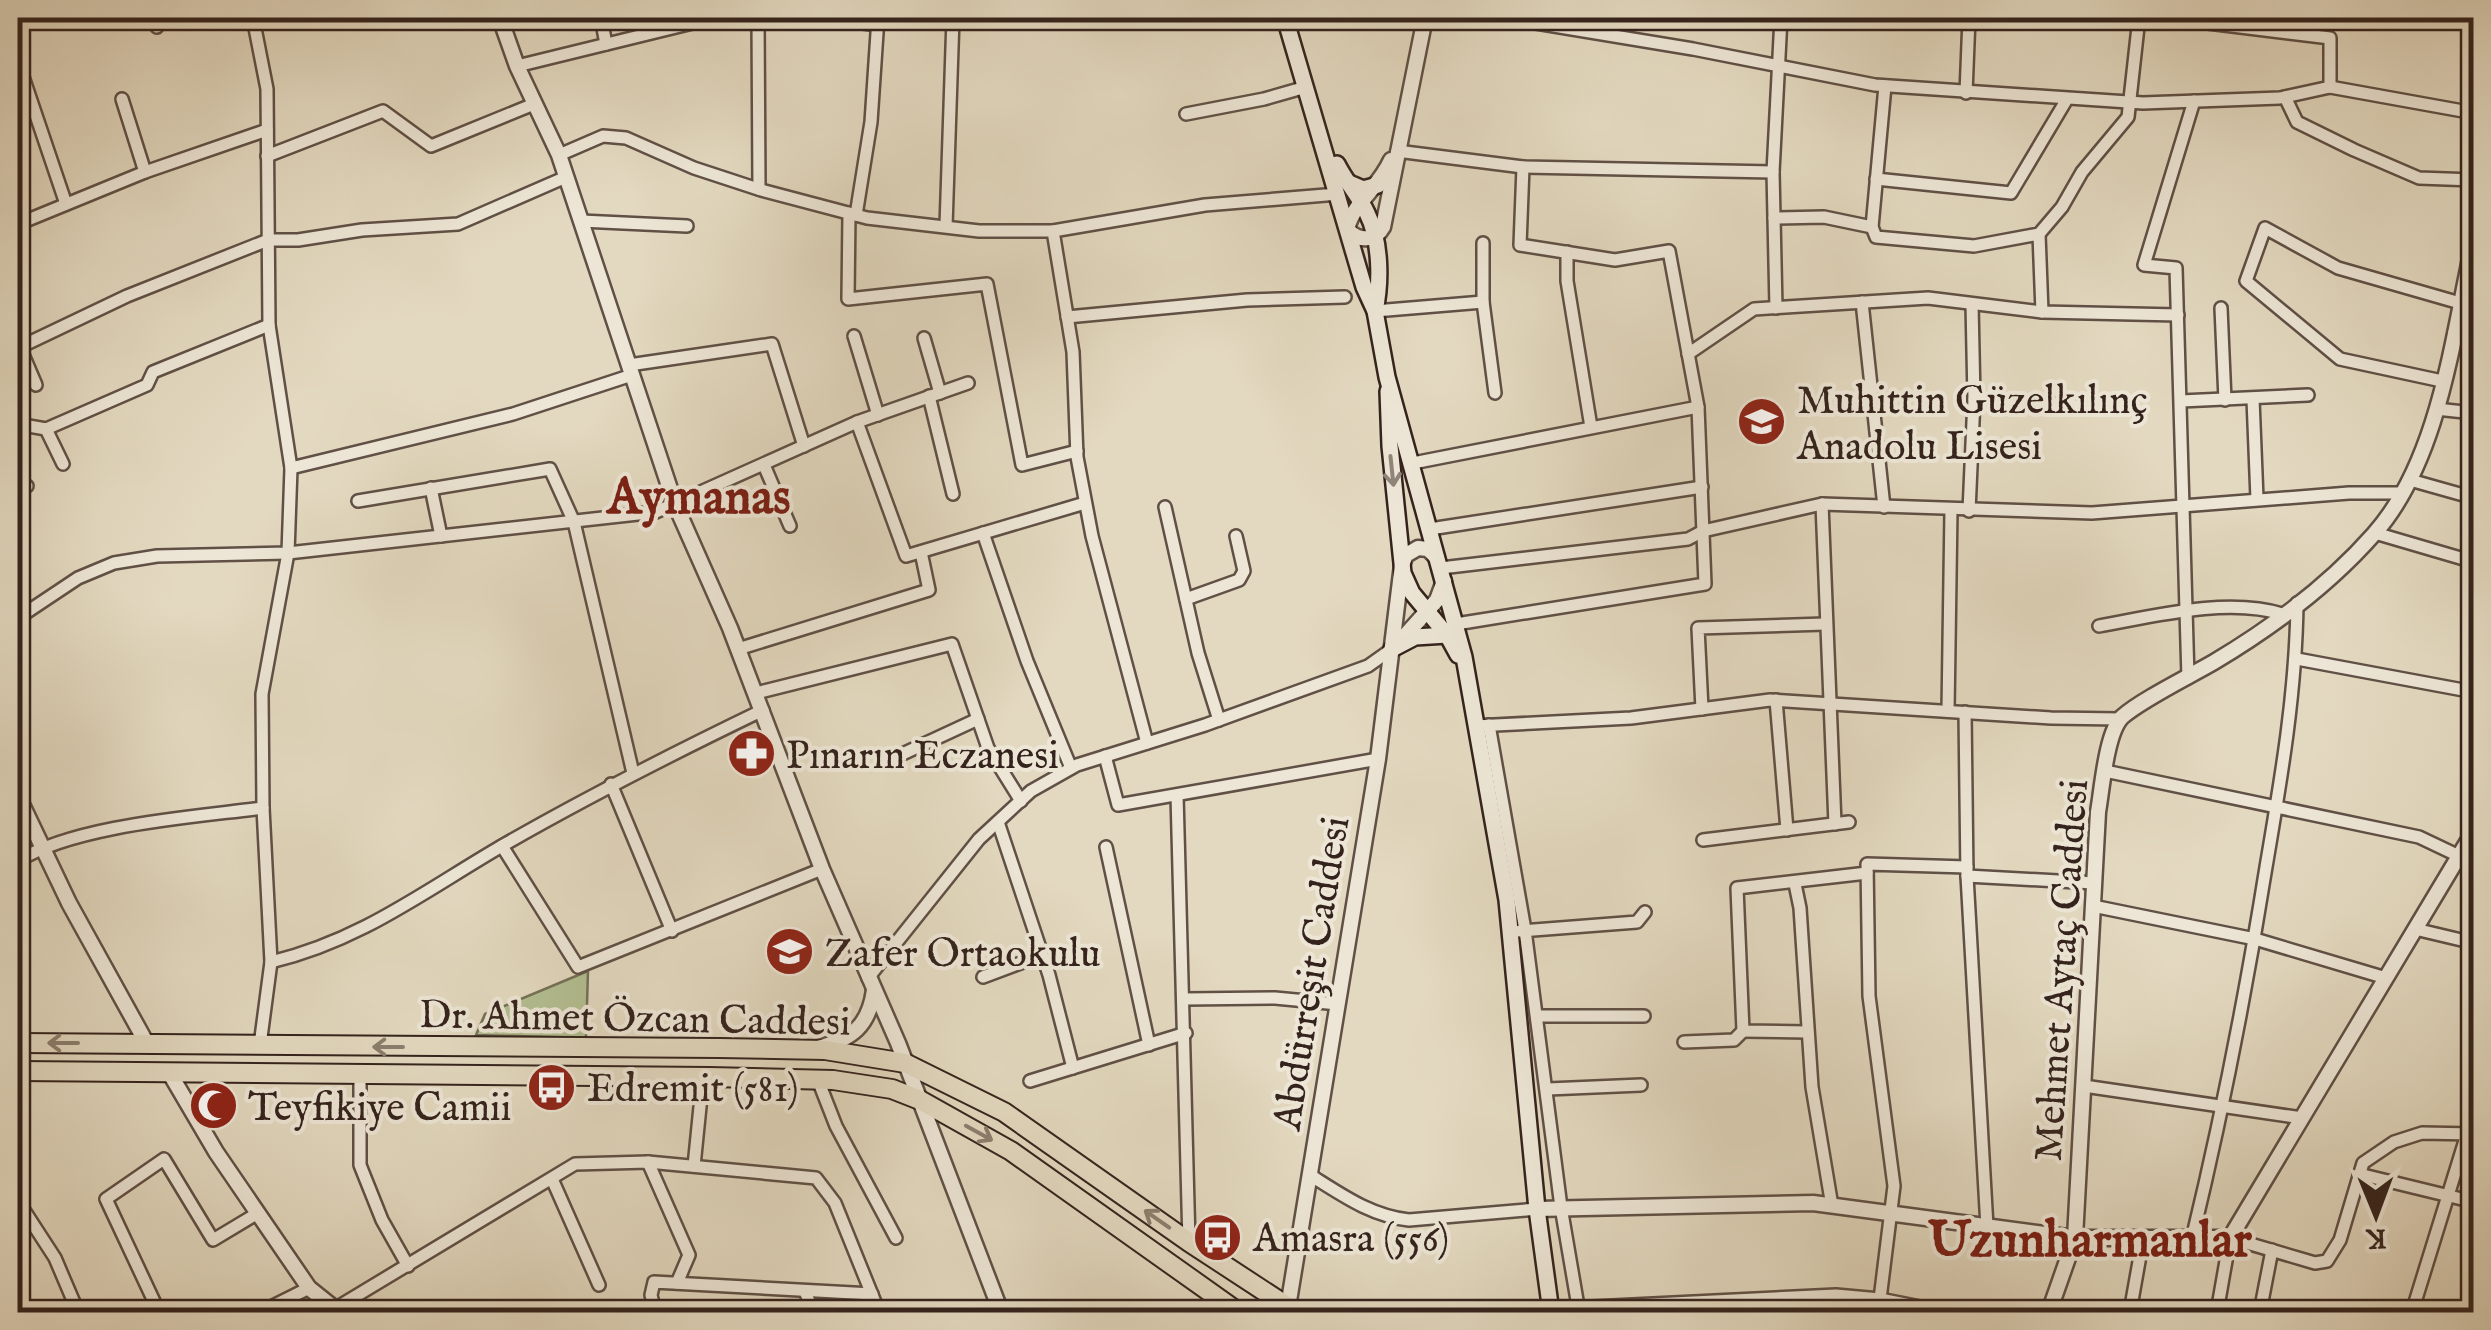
<svg xmlns="http://www.w3.org/2000/svg" width="2491" height="1330" font-family="'IM FELL English',serif">
<style>
.green{fill:#b3bf92;stroke:#747158;stroke-width:2.5}
.lines{fill:none;stroke-linecap:round;stroke-linejoin:round}
.minor-casing{stroke:#605046;stroke-width:16}
.tertiary-casing{stroke:#605046;stroke-width:19}
.secondary-casing{stroke:#34231d;stroke-width:20}
.primary-casing{stroke:#34231d;stroke-width:22}
.minor{stroke:#ede6d6;stroke-width:11}
.tertiary{stroke:#ede6d6;stroke-width:14}
.secondary{stroke:#ede6d6;stroke-width:15}
.primary{stroke:#e3d9c0;stroke-width:18}
.oneway{stroke:#90847a}
.oneway2{stroke:#8c7e6e}
.labels{text-anchor:middle;stroke-width:8;stroke-linejoin:round;paint-order:stroke}
.poi-label{font-size:40px;fill:#34231d;stroke:#ede6d6;text-anchor:start}
.street-label{font-size:40px;fill:#34231d;stroke:#ede6d6}
.district-label{font-size:50px;font-weight:bold;fill:#7a1f14;stroke:#ede6d6}
</style>
<rect width="100%" height="100%" fill="#e3d9c0"/>
<filter id="stains"><feTurbulence type="fractalNoise" baseFrequency=".002" numOctaves="4"/><feColorMatrix values="0 0 0 0 .2 0 0 0 0 .09 0 0 0 0 .02 0 0 0 .5 -.17"/></filter>
<radialGradient id="worn" r=".72"><stop offset=".6" stop-color="#630" stop-opacity="0"/><stop offset="1" stop-color="#630" stop-opacity=".3"/></radialGradient>
<polygon class="green" points="588,971 586,1038 476,1035 485,1014"/>
<g class="lines">
<defs>
<g id="minor">
<polyline points="155,18 157,27"/>
<polyline points="253,18 267,89 269,325 291,468 288,553 262,694 263,808 271,962 260,1045"/>
<polyline points="601,18 606,44"/>
<polyline points="758,18 759,189"/>
<polyline points="826,18 878,25"/>
<polyline points="1505,18 1693,49 1875,85 2143,103 2280,98 2330,87 2474,113"/>
<polyline points="2167,18 2330,38 2330,87"/>
<polyline points="18,62 66,204"/>
<polyline points="517,66 713,18"/>
<polyline points="1966,93 1969,18"/>
<polyline points="2285,97 2297,122 2354,150 2419,178 2474,180"/>
<polyline points="122,99 145,172"/>
<polyline points="1186,114 1264,99 1306,87"/>
<polyline points="1397,151 1523,167 1773,172"/>
<polyline points="559,155 603,136 626,138 694,168 761,190 867,218 979,231 1053,231 1205,205 1338,194"/>
<polyline points="267,156 383,111 431,146 534,104"/>
<polyline points="1876,179 2011,193 2067,99"/>
<polyline points="849,213 848,299 987,284 1022,465 1077,451"/>
<polyline points="856,215 871,122 878,18"/>
<polyline points="1774,218 1824,217 1872,227 1885,86"/>
<polyline points="581,221 687,226"/>
<polyline points="18,224 145,172 267,130"/>
<polyline points="946,226 953,18"/>
<polyline points="1872,227 1876,237 1974,246 2039,234 2062,207 2082,172 2128,117 2139,18"/>
<polyline points="1053,231 1073,352 1077,457 1092,536 1147,743"/>
<polyline points="2039,234 2042,312"/>
<polyline points="1483,243 1483,302 1495,393"/>
<polyline points="1567,252 1567,281 1591,427"/>
<polyline points="1862,302 1884,507"/>
<polyline points="1776,308 1773,172 1781,18"/>
<polyline points="2221,308 2225,400"/>
<polyline points="1375,311 1483,302"/>
<polyline points="1067,317 1247,300 1345,297"/>
<polyline points="2454,332 2474,334"/>
<polyline points="854,336 878,415"/>
<polyline points="924,338 940,393"/>
<polyline points="18,343 36,385"/>
<polyline points="20,347 127,296 268,240 298,240 362,230 458,224 566,177"/>
<polyline points="1688,354 1754,309 1928,298 2042,312 2178,315"/>
<polyline points="629,365 772,344 804,446"/>
<polyline points="2442,381 2340,359 2246,281 2265,228 2338,268 2460,303"/>
<polyline points="929,396 953,494"/>
<polyline points="1974,399 2073,405"/>
<polyline points="2253,399 2257,499"/>
<polyline points="2181,401 2308,395"/>
<polyline points="2436,409 2474,413"/>
<polyline points="857,422 906,556 1085,503"/>
<polyline points="18,428 23,425 46,429 147,385 153,372 269,325"/>
<polyline points="46,429 63,464"/>
<polyline points="1413,463 1698,407"/>
<polyline points="764,465 790,526"/>
<polyline points="291,468 513,414 632,375"/>
<polyline points="2410,480 2474,498"/>
<polyline points="431,488 441,536"/>
<polyline points="18,491 27,486"/>
<polyline points="358,501 550,469 574,522 633,773"/>
<polyline points="1822,504 1835,824"/>
<polyline points="1165,507 1198,653 1219,720"/>
<polyline points="1969,511 1974,399 1972,304"/>
<polyline points="1430,529 1702,487"/>
<polyline points="983,533 1027,661 1071,768"/>
<polyline points="2375,533 2474,562"/>
<polyline points="1441,568 1688,539 1703,531 1822,504 2092,513 2349,493 2404,493"/>
<polyline points="1186,599 1239,580 1244,571 1236,536"/>
<polyline points="18,618 78,578 114,563 157,556 288,553 656,512 857,422 968,383"/>
<polyline points="1456,624 1705,584 1698,407 1669,251 1615,260 1520,245 1523,167"/>
<path d="M2099,626C2154,616 2228,597 2282,614"/>
<polyline points="738,649 929,590 921,552"/>
<polyline points="2297,659 2474,692"/>
<polyline points="2188,678 2176,268 2144,265 2194,101"/>
<polyline points="756,693 952,644 988,748 1021,801"/>
<polyline points="1776,700 1787,830"/>
<polyline points="1702,709 1698,628 1825,624"/>
<polyline points="1948,711 1951,510"/>
<polyline points="1965,712 1967,876 1987,1227"/>
<polyline points="1489,725 1525,930 1561,1207 1579,1312"/>
<polyline points="1475,726 1631,718 1770,700 2051,718 2120,719"/>
<polyline points="1105,756 1118,805 1378,759"/>
<polyline points="896,757 978,719"/>
<polyline points="2105,771 2419,837 2459,856"/>
<polyline points="611,784 672,931"/>
<polyline points="1177,795 1189,1242"/>
<polyline points="998,822 1049,975 1073,1068"/>
<polyline points="1703,840 1849,822"/>
<polyline points="502,846 578,967 822,869"/>
<polyline points="1106,847 1149,1045"/>
<path d="M18,861C75,825 194,817 263,808"/>
<polyline points="1967,876 2094,883"/>
<polyline points="1795,884 1800,908 1812,1087 1832,1206"/>
<polyline points="2093,906 2255,939 2386,978"/>
<polyline points="2415,929 2474,943"/>
<polyline points="1520,931 1637,922 1645,912"/>
<path d="M271,962C363,940 427,889 507,843C591,795 676,752 763,710"/>
<polyline points="983,977 1042,955"/>
<polyline points="868,978 979,839 1031,791 1077,765 1205,725 1368,666 1392,649"/>
<polyline points="1185,999 1275,998 1338,1004"/>
<polyline points="1538,1016 1644,1016"/>
<polyline points="1807,1032 1743,1031 1737,888 1867,873"/>
<polyline points="1684,1042 1734,1040 1743,1031"/>
<polyline points="360,1074 360,1165 382,1220 408,1266"/>
<polyline points="818,1080 836,1126 896,1238"/>
<polyline points="1030,1081 1186,1033"/>
<polyline points="2084,1086 2302,1118"/>
<polyline points="1548,1089 1641,1085"/>
<polyline points="648,1162 689,1255 677,1283"/>
<polyline points="694,1166 703,1077"/>
<polyline points="2359,1174 2474,1202"/>
<path d="M1310,1175C1342,1195 1371,1216 1409,1220L1537,1209"/>
<polyline points="552,1179 599,1285"/>
<polyline points="18,1201 55,1258 78,1312"/>
<path d="M2192,1239C2222,1115 2246,992 2266,867C2281,779 2296,693 2297,603"/>
<polyline points="805,1291 813,1312"/>
<polyline points="1880,1299 1894,1186 1869,996 1867,864 1967,867"/>
<polyline points="336,1308 575,1164 648,1162 816,1178 835,1203 879,1312"/>
<polyline points="1551,1309 1836,1295 1880,1299 1946,1312"/>
<polyline points="159,1312 106,1199 164,1159 213,1240 258,1213"/>
<polyline points="261,1312 309,1288"/>
<polyline points="655,1312 651,1295 654,1282 872,1294"/>
<polyline points="2130,1312 2143,1239"/>
<polyline points="2217,1312 2230,1238 2315,1263 2327,1261 2340,1240 2363,1163 2394,1142 2422,1133 2474,1134"/>
<polyline points="2260,1312 2272,1250"/>
<polyline points="2412,1312 2467,1134"/>
<polyline points="2472,1312 2474,1304"/>
</g>
<g id="tertiary">
<polyline points="500,18 517,66 559,155 675,504 730,628 822,869 898,1043 1001,1312"/>
<path d="M1348,226C1354,203 1380,186 1391,160"/>
<path d="M1350,232C1361,242 1376,240 1383,227L1425,18"/>
<polyline points="1393,649 1437,600 1444,581"/>
<polyline points="18,796 69,903 147,1044"/>
<path d="M818,1048C852,1039 869,1026 874,990"/>
<polyline points="169,1072 216,1152 309,1288 339,1312"/>
<polyline points="1537,1209 1813,1203 2075,1238 2230,1238 2474,831"/>
<polyline points="1288,1307 1378,759 1402,565 1406,555 1418,548 1428,549 1437,558"/>
<path d="M2049,1312L2075,1238L2098,812C2102,790 2106,733 2122,717C2141,700 2190,676 2214,662C2271,628 2330,584 2374,534C2440,460 2453,334 2474,240"/>
</g>
<g id="secondary">
<polyline points="1285,18 1364,287 1375,311 1387,377 1464,657 1507,900 1537,1209 1551,1312"/>
<path d="M1337,164C1346,182 1359,196 1367,213C1381,241 1381,282 1375,311"/>
<polyline points="1349,183 1363,189 1378,185"/>
<polyline points="1388,391 1390,446 1403,573 1412,593 1447,635 1458,655"/>
<polyline points="1392,649 1415,637 1447,635"/>
</g>
<g id="primary">
<polyline points="18,1043 719,1048 825,1050 905,1063 1004,1112 1189,1242 1296,1312"/>
<polyline points="18,1071 710,1077 833,1080 892,1089 920,1100 1011,1151 1238,1312"/>
</g>
</defs>
<use href="#minor" class="minor-casing"/>
<use href="#tertiary" class="tertiary-casing"/>
<use href="#secondary" class="secondary-casing"/>
<use href="#primary" class="primary-casing"/>
<use href="#minor" class="minor"/>
<use href="#tertiary" class="tertiary"/>
<use href="#secondary" class="secondary"/>
<use href="#primary" class="primary"/>
</g>
<defs><path id="oneway-shaft" d="M-6 0H5M1.5-3L5.5 0L1.5 3" fill="none" stroke-width="1.6" stroke-linecap="round" stroke-linejoin="round" transform="scale(2.5)"/></defs>
<use class="oneway" href="#oneway-shaft" transform="translate(1392 471) rotate(84)"/>
<g class="oneway2">
<use href="#oneway-shaft" transform="translate(63 1043) rotate(-180)"/>
<use href="#oneway-shaft" transform="translate(388 1047) rotate(-180)"/>
<use href="#oneway-shaft" transform="translate(979 1133) rotate(29)"/>
<use href="#oneway-shaft" transform="translate(1157 1219) rotate(-145)"/>
</g>
<defs>
<symbol id="school-disc" viewBox="-11 -11 22 22"><circle r="9.5" fill="#8f2418" stroke="#ede6d6"/><path d="M0-5L7-2L0 1L-7-2ZM-4 1L0 2.5L4 1V4Q0 6-4 4Z" fill="#fff"/></symbol>
<symbol id="pharmacy-disc" viewBox="-11 -11 22 22"><circle r="9.5" fill="#8f2418" stroke="#ede6d6"/><path d="M-2-6h4v4h4v4h-4v4h-4v-4h-4v-4h4Z" fill="#fff"/></symbol>
<symbol id="bus-disc" viewBox="-11 -11 22 22"><circle r="9.5" fill="#8f2418" stroke="#ede6d6"/><path d="M-5-6H5V4H4V6H2V4H-2V6H-4V4H-5ZM-3.5-4V0h7V-4ZM-3.5 1.2v1.5H-2V1.2ZM2 1.2v1.5H3.5V1.2Z" fill="#fff"/></symbol>
<symbol id="mosque-disc" viewBox="-11 -11 22 22"><circle r="9.5" fill="#8f2418" stroke="#ede6d6"/><path d="M3.5-4.9A6 6 0 1 0 3.5 4.9A5 5 0 1 1 3.5-4.9Z" fill="#fff"/></symbol>
</defs>
<g fill-rule="evenodd">
<use href="#school-disc" x="1734" y="394" width="55" height="55"/>
<use href="#pharmacy-disc" x="724" y="726" width="55" height="55"/>
<use href="#school-disc" x="762" y="924" width="55" height="55"/>
<use href="#bus-disc" x="524" y="1060" width="55" height="55"/>
<use href="#mosque-disc" x="186" y="1078" width="55" height="55"/>
<use href="#bus-disc" x="1190" y="1210" width="55" height="55"/>
</g>
<g class="labels">
<g class="poi-label">
<text x="1797" y="413">Muhittin Güzelkılınç<tspan x="1797" dy="46">Anadolu Lisesi</tspan></text>
<text x="786" y="768">Pınarın Eczanesi</text>
<text x="825" y="966">Zafer Ortaokulu</text>
<text x="587" y="1101">Edremit (581)</text>
<text x="248" y="1120">Teyfikiye Camii</text>
<text x="1253" y="1251">Amasra (556)</text>
</g>
<g class="street-label">
<text transform="translate(2060 970) rotate(-86)" y="14">Mehmet Aytaç Caddesi</text>
<text transform="translate(1310 973) rotate(-81)" y="14">Abdürreşit Caddesi</text>
<text transform="translate(635 1017) rotate(1)" y="14">Dr. Ahmet Özcan Caddesi</text>
</g>
<g class="district-label">
<text x="699" y="513">Aymanas</text>
<text x="2090" y="1256">Uzunharmanlar</text>
</g>
</g>
<rect width="2491" height="1330" fill="none" stroke="#e3d9c0" stroke-width="60"/>
<rect x="20" y="20" width="2451" height="1290" fill="none" stroke="#34231d" stroke-width="5"/>
<rect x="30" y="30" width="2431" height="1270" fill="none" stroke="#34231d" stroke-width="2.5"/>
<g transform="translate(2376 1215) rotate(179)" stroke="#ede6d6" stroke-width="8" paint-order="stroke">
<path d="M0-8L18 38L0 25L-18 38Z" fill="#34231d"/>
<text y="-15" font-size="28" font-weight="bold" text-anchor="middle" fill="#34231d">K</text>
</g>
<rect width="100%" height="100%" filter="url(#stains)"/>
<rect width="100%" height="100%" fill="url(#worn)"/>
</svg>
